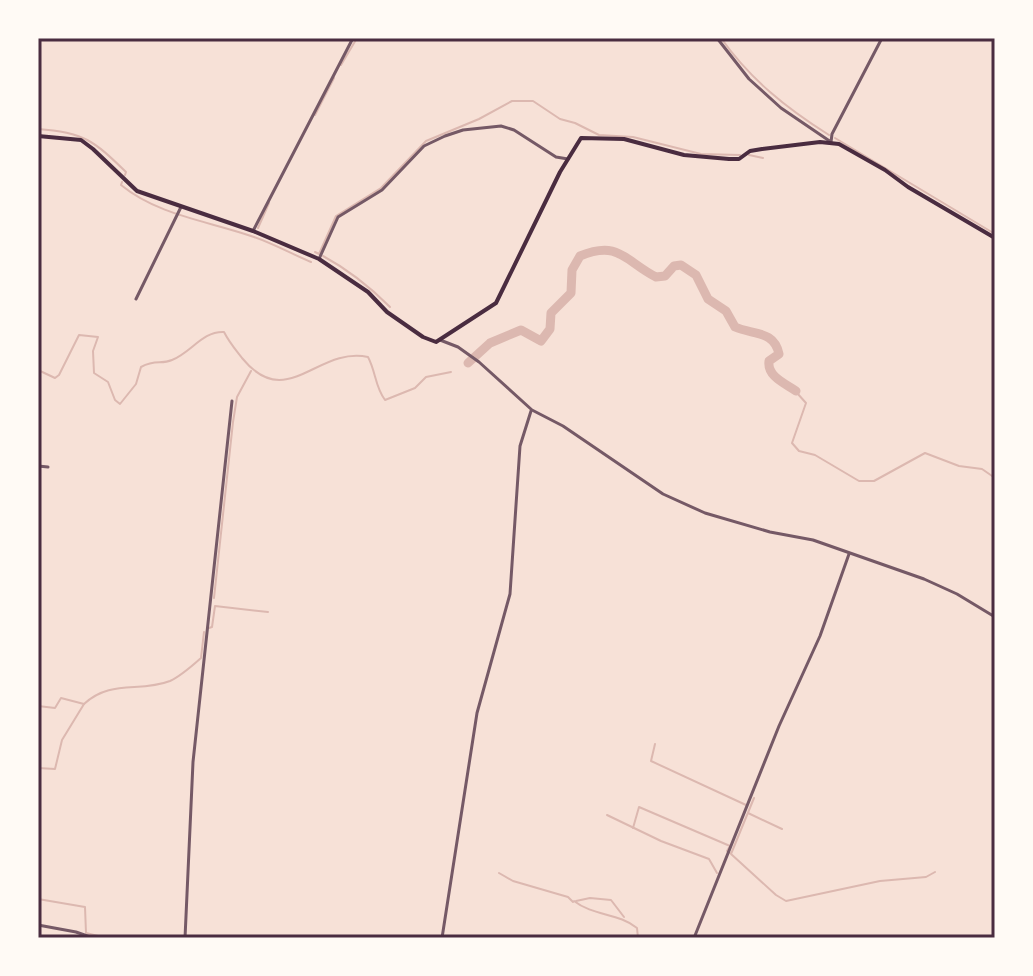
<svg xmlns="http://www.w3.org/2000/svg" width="1033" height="976" font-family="'Fira Sans Condensed',sans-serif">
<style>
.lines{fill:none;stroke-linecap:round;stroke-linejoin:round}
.stream{stroke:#dcb8b0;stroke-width:2}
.river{stroke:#dcb8b0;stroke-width:9}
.minor{stroke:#755966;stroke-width:3}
.secondary{stroke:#4a2c40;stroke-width:4}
.neatline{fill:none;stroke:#4a2c40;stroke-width:3}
</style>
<rect width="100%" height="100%" fill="#f7e1d7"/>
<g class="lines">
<g class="stream">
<path d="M721,38C750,79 786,108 829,135"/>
<polyline points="341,65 357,38"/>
<polyline points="315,115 334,78"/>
<path d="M38,129C84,132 94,141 126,172L125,175"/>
<polyline points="835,138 995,234"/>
<polyline points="749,155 763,158"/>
<path d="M122,182L121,185C159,216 209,221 254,237C274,244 292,254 311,262"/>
<polyline points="258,228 269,203"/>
<polyline points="315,252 319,254 336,216 381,188 426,141 479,119 512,101 533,101 560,119 575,123 599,135 633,137 701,154 740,155"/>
<path d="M323,256C349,270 369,286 390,307"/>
<path d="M38,370L55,378L59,375L79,335L98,337L93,351L94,373L108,382L115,400L120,404L136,384L141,367C156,359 161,365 172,360C192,352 202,331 224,332C229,342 235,349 242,358C287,413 317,346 368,357C376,372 375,387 385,400L415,388L426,377L451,372"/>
<polyline points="797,393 806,403 792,443 799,451 815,455 859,481 874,481 925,453 959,466 982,469 995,478"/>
<polyline points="214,598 233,422 237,397 251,371"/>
<polyline points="209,628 212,627 215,606 268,612"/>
<path d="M38,706L55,708L61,698L84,704C111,679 139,693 170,681C181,676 192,666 201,658L204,632"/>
<polyline points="655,744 651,761 746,805"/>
<polyline points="38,768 55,769 62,740 84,704"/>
<polyline points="754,798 731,854 776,895 786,901 880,881 926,877 935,872"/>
<polyline points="748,813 782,829"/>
<polyline points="607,815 661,841 709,859 717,873"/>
<polyline points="633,828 639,807 730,846 727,851 730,853"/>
<polyline points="499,873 513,881 568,897 573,902"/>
<polyline points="38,899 85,907 86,933 106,938"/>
<path d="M574,901C593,916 619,913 637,928L638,938"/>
<polyline points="576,901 590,898 611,900 624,917"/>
</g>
<path class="river" d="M468,363L490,343L521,330L541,341L550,329L551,313L571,293L572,270L580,256C619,240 625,261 656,277L665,276L674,266L681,265L696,275L708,299L726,311L735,327C753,335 774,330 779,354L769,361C767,376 784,383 796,391"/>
<g class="minor">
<polyline points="717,38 749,79 781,108 831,142 832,134 882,38"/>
<polyline points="253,231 353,38"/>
<polyline points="319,259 338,217 382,190 424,146 445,136 463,130 501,126 514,130 556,157 568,159"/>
<polyline points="136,299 181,207"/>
<polyline points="440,340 458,347 479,362 532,410 563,426 663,494 705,513 770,532 813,540 924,579 957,594 995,617"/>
<polyline points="38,466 48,467"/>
<polyline points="38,925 76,932 93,938"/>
<polyline points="185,938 193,762 232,401"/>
<polyline points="442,938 477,713 510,594 520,446 531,411"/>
<polyline points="694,938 779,726 820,636 849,554"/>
</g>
<polyline class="secondary" points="38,136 81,140 93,149 137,191 253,231 319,259 368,292 387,312 423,337 436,342 496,303 560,172 581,138 624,139 684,155 729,159 739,159 750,151 762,149 820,142 839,144 885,170 908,187 995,238"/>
</g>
<rect width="1033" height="976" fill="none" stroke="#fffaf5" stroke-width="80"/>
<rect x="40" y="40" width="953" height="896" class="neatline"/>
</svg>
